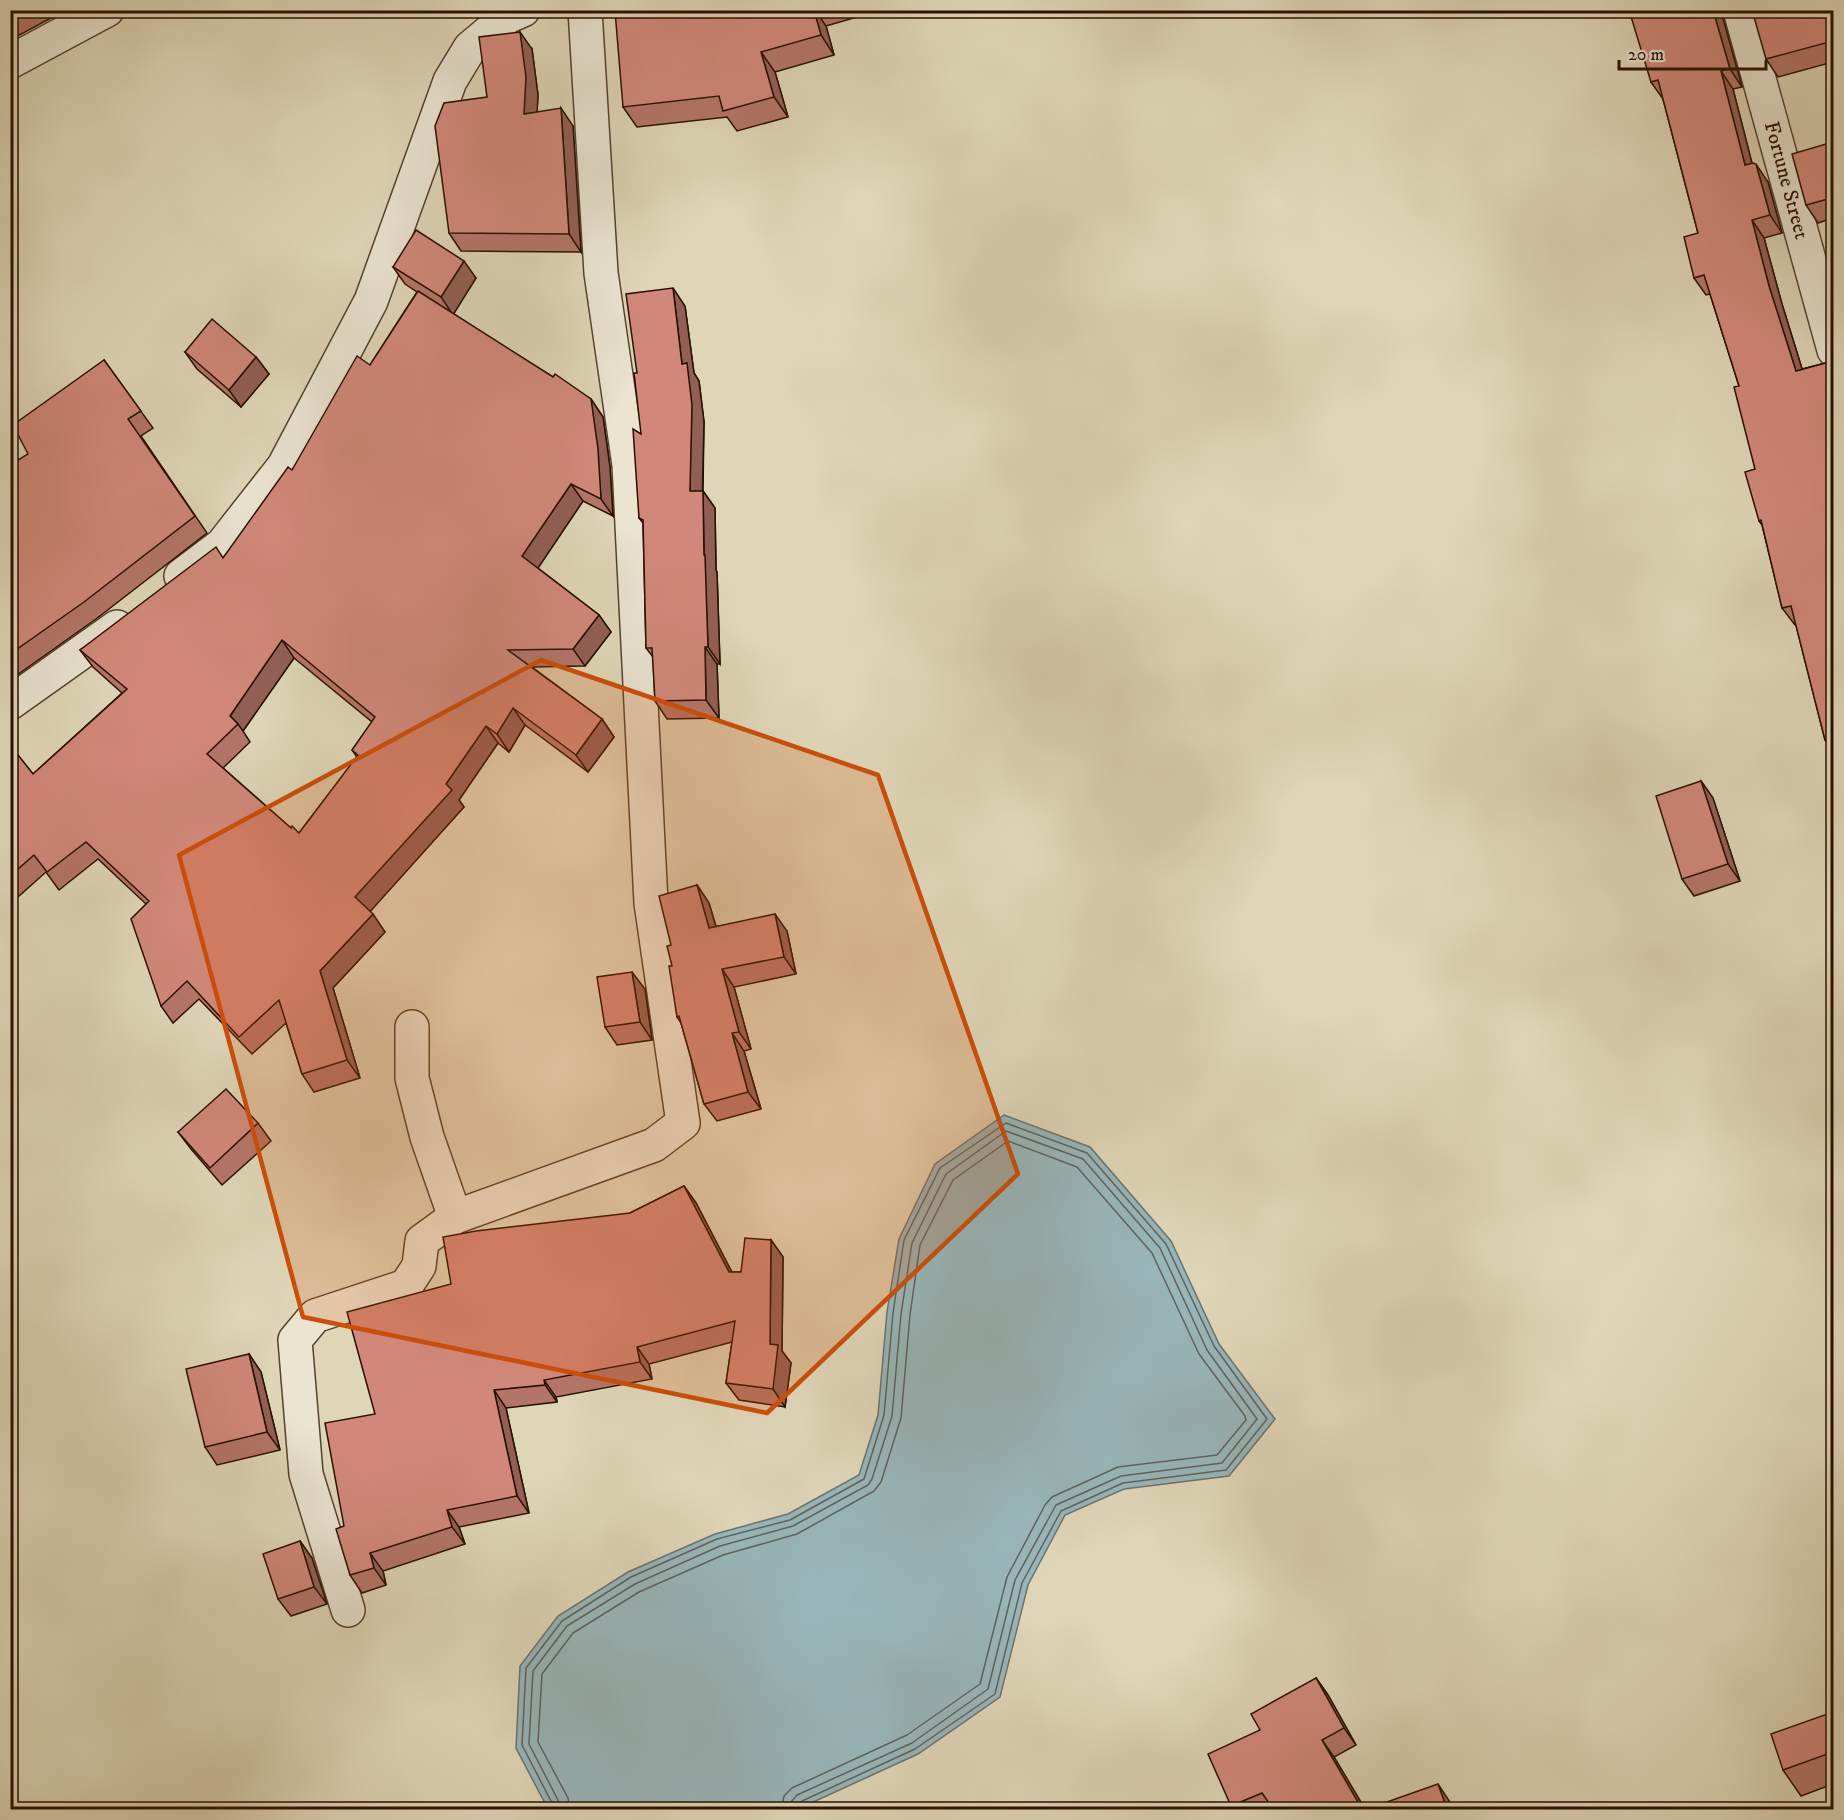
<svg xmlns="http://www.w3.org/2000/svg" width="1844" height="1820" font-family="'IM FELL DW Pica',serif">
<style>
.water{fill:#98b6ba;stroke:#6c7370;stroke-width:1.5}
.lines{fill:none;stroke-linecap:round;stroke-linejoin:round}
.shore{stroke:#60625d;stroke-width:1.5}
.minor-casing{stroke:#56412e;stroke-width:36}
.minor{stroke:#eae4d1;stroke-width:33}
.wall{fill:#b47569;stroke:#290f00;stroke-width:1.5;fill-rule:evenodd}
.shaded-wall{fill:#925f55;stroke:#290f00;stroke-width:1.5}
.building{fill:#d1887a;stroke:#290f00;stroke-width:1.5;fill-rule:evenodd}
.marked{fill:#cb4e0a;fill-opacity:0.2;stroke:#cb4e0a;stroke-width:4.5;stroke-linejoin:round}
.labels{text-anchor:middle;stroke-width:4.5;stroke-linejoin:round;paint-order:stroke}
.street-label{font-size:21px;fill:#290f00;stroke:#eae4d1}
</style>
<rect width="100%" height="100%" fill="#dfd6b8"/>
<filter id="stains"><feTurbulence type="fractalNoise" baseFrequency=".00333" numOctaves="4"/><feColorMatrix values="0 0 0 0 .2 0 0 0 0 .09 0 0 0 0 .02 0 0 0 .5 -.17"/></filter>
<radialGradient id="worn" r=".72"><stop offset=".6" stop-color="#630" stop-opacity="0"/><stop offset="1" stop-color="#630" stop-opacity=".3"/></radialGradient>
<polygon class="water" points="1004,1115 1090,1147 1171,1241 1219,1344 1275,1419 1229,1476 1124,1489 1065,1515 1028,1585 1000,1697 918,1754 798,1809 548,1809 516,1748 520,1666 558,1616 628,1572 715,1534 788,1514 859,1475 878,1415 887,1312 899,1239 935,1164"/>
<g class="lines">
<g class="shore">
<polyline points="553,1810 553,1805 522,1745 526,1668 562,1621 631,1577 717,1539 790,1520 864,1479 884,1415 893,1313 904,1240 940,1168 1006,1123 1087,1153 1166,1244 1214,1346 1267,1419 1226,1470 1123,1483 1061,1511 1022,1583 995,1694 915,1749 802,1801 798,1805 798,1810"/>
<polyline points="561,1810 559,1802 529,1744 533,1671 567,1626 635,1584 720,1546 793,1526 868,1485 872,1479 892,1416 901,1314 912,1243 946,1174 1006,1131 1083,1159 1160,1248 1207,1350 1257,1419 1222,1463 1121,1476 1056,1505 1015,1580 988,1689 912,1743 797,1795 791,1802 790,1810"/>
<polyline points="570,1810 568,1798 538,1742 542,1674 573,1633 639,1592 723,1555 797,1534 874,1491 881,1482 901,1418 910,1315 920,1245 953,1180 1008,1141 1077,1167 1152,1253 1199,1354 1245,1416 1246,1420 1217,1455 1118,1467 1052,1497 1045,1505 1007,1577 980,1684 907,1735 792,1788 784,1796 781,1810"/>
</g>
<defs>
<g id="minor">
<polyline points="1740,10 1834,350"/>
<polyline points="10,62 107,10"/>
<polyline points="181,576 222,545 284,466 371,301 450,81 470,48 507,17 523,10"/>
<polyline points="10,703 117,627"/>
<polyline points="412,1027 412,1078 427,1137 455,1217"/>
<polyline points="348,1610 306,1474 295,1340 315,1316 406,1286 419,1266 422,1241 455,1217 654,1145 683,1123 651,903 629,465 601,273 585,10"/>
</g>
</defs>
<use href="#minor" class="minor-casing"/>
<use href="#minor" class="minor"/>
</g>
<g class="wall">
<polygon points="10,10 66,10 10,40"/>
<polygon points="385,10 394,10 387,13"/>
<polygon points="623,10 881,10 826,26 834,55 775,72 788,117 737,131 727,117 637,127 623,107"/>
<polygon points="1833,10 1833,62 1778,77 1766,59"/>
<polygon points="1722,15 1742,87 1733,89 1752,163 1768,182 1782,233 1764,238 1782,304 1802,369 1833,361 1833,751 1825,740 1796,625 1795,625 1782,608 1762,525 1759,521 1755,469 1739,386 1710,294 1706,295 1694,278 1698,233 1663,99 1651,82"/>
<polygon points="532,49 538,95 537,112 573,126 581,252 461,251 449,233 487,97"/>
<polygon points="1833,142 1833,218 1818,223 1806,205"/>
<path d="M393,267L476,278L453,314L553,377L591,399L603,417L610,467L613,516L583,501L538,568L599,615L611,632L585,666L532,667L602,719L614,737L588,772L525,725L509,752L498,743L459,800L464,807L370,911L385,932L333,988L360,1078L314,1092L302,1074L286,1023L252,1054L199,999L173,1023L161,1006L146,904L98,859L59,890L46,872L10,904V745L33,774L122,693L93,667L80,650L223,558L292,470L370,365L417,292L405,284ZM294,658L372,722L352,750L357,757L299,833L291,828L223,768L250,742L243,731Z"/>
<polygon points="685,306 694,373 699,381 704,422 703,491 715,508 716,570 717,572 720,664 717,664 719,718 667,719 655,701 653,657 646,648 643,523 639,518 641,434"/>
<polygon points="185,352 256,357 269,374 241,407 197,369"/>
<polygon points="104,360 153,428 141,436 207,533 96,619 10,680 10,492 13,490 28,454"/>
<polygon points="1701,781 1713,798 1740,881 1694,896 1682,879"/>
<polygon points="697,885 709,903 716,926 787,931 796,974 734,987 751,1049 744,1051 761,1109 717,1121 704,1104 681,1023 677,1017 672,966 671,945"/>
<polygon points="645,989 652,1040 617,1045 605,1027"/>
<polygon points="258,1123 271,1141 222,1185 191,1149 178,1132"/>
<polygon points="684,1186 696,1203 732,1272 741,1272 771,1240 783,1257 782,1351 791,1363 785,1407 739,1400 726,1383 732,1342 649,1364 652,1379 556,1397 557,1402 506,1408 529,1513 459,1527 465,1544 383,1571 386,1585 362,1593 350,1575 344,1526 375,1414 451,1284 630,1213"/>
<polygon points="249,1354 261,1372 280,1450 217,1465 205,1447"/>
<polygon points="300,1541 312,1558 327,1604 291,1616 278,1599"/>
<polygon points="1316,1678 1328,1695 1356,1745 1334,1757 1365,1809 1234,1809 1231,1806"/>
<polygon points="1833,1712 1833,1784 1801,1796 1783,1770"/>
</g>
<g class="shaded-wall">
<polygon points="814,10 815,10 826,26 834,55 821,35"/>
<polygon points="1713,10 1722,10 1722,15 1742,87 1730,69"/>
<polygon points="520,32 532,49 538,95 536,131 524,114"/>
<polygon points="761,52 775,72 788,117 774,97"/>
<polygon points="1721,71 1733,89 1757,183 1745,165"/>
<polygon points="561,108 573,126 581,252 569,234"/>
<polygon points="1756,164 1768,182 1782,233 1770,215"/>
<polygon points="1752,220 1764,238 1782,304 1808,388 1796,371 1769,286"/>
<polygon points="464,261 476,278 453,315 441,297"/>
<polygon points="673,288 685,306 694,373 699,381 704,422 702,508 690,491 682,364"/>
<polygon points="256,357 269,374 241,407 229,390"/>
<polygon points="591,399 603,417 610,467 613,516 601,499"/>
<polygon points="571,484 583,501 534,574 522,556"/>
<polygon points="703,491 715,508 716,570 717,572 720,664 708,647 704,555"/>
<polygon points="599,615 611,632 585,666 573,649"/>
<polygon points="282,640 294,658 243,731 238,724 230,716"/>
<polygon points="705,647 717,664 719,718 706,700"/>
<polygon points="513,708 525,725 509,752 497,734"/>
<polygon points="602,719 614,737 588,772 576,755"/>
<polygon points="486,726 498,743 459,800 464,807 367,915 355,897 446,784"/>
<polygon points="1701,781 1713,798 1740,881 1728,864"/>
<polygon points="697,885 709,903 721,945 709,928"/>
<polygon points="373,914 385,932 333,988 360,1078 347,1060 320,971"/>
<polygon points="775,914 787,931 796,974 784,957"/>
<polygon points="722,969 734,987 751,1049 739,1032"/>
<polygon points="632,972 645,989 652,1040 640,1022"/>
<polygon points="732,1033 744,1051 761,1109 748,1092"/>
<polygon points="684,1186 696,1203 741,1290 729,1272"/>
<polygon points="771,1240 783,1257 782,1351 791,1363 785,1407 773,1389 770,1344"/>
<polygon points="637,1347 649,1364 652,1379 640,1362"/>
<polygon points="249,1354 261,1372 280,1450 267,1432"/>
<polygon points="544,1380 556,1397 557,1402 545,1385"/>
<polygon points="494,1390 506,1408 529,1513 517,1496"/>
<polygon points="447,1510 459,1527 465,1544 452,1527"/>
<polygon points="300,1541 312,1558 327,1604 314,1587"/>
<polygon points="370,1553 383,1571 386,1585 374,1568"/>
<polygon points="1316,1678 1328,1695 1356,1745 1344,1728"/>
<polygon points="1322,1740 1334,1757 1365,1809 1362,1809"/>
<polygon points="1438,1784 1450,1802 1453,1809 1447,1809"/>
</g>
<g class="building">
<polygon points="10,10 22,10 10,17"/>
<polygon points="623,10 814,10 821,35 761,52 774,97 723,111 719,96 623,107 615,11"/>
<polygon points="1629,10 1713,10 1730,69 1721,71 1745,165 1753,163 1756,164 1770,215 1752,220 1769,286 1796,371 1833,361 1833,739 1833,738 1825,740 1791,606 1782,608 1761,520 1759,521 1745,472 1755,469 1734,387 1739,386 1704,275 1694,278 1684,237 1698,233 1658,80 1651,82"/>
<polygon points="1752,10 1833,10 1833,41 1766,59"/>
<polygon points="520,32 526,77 524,114 561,108 569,234 449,233 435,126 444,103 487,97 479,37"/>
<polygon points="1833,142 1833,218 1828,199 1806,205 1792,154"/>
<polygon points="416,230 464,261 441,297 393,267"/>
<polygon points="673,288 682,364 687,363 692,405 690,491 703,491 704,555 705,555 708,647 705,647 706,700 655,701 652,648 646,648 643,520 639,518 633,429 641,434 634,373 637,373 626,294"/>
<path d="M418,291L553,377L555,374L591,399L598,449L601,499L571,484L522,556L599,615L573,649L508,650L602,719L576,755L513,708L497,734L486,726L446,784L452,790L355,897L373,914L320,971L347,1060L302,1074L279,1000L239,1037L187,981L161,1006L131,919L149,901L86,842L47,872L34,855L10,876V745L33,774L127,689L80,650L216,547L223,558L288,467L292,470L357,356L370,365ZM282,640L375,717L352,750L358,755L299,833L292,826L291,828L207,754L238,724L230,716Z"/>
<polygon points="212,319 256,357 229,390 185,352"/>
<polygon points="104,360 141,411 128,419 195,516 84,602 10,654 10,492 13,490 10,487 10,465 28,454 13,425"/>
<polygon points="1701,781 1728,864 1682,879 1656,796"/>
<polygon points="697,885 709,928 775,914 784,957 722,969 739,1032 732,1033 748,1092 704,1104 679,1016 677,1017 669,966 672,966 667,946 671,945 659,896"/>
<polygon points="632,972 640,1022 605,1027 597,977"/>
<polygon points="226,1089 258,1123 210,1168 178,1132"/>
<polygon points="684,1186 729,1272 741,1272 745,1238 771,1240 770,1344 778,1345 773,1389 726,1383 735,1321 637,1347 640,1362 544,1380 545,1385 494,1390 517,1496 447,1510 452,1527 370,1553 374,1568 350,1575 336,1529 344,1526 325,1423 375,1414 347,1312 451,1284 443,1237 476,1231 630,1213"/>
<polygon points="249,1354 267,1432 205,1447 186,1369"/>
<polygon points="300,1541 314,1587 278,1599 263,1554"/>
<polygon points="1316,1678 1344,1728 1322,1740 1362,1809 1273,1809 1262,1793 1231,1806 1208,1754 1260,1730 1251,1714"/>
<polygon points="1833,1712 1833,1752 1783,1770 1771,1734"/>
<polygon points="1438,1784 1447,1809 1367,1809"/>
</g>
<path class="marked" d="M541,660L878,775L1018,1174L767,1413L303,1317L179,855Z"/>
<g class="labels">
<g class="street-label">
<text transform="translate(1787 180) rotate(75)" y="7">Fortune Street</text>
</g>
</g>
<rect width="1844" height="1820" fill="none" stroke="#dfd6b8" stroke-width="36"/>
<rect x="12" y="12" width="1820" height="1796" fill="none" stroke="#290f00" stroke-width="3"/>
<rect x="18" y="18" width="1808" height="1784" fill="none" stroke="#290f00" stroke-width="1.5"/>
<path d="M1619 60v9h147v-9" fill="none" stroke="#290f00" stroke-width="3"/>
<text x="1628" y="60" font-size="18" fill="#290f00" stroke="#eae4d1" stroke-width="4.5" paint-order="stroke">20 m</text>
<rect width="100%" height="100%" filter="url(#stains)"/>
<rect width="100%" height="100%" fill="url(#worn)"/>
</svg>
